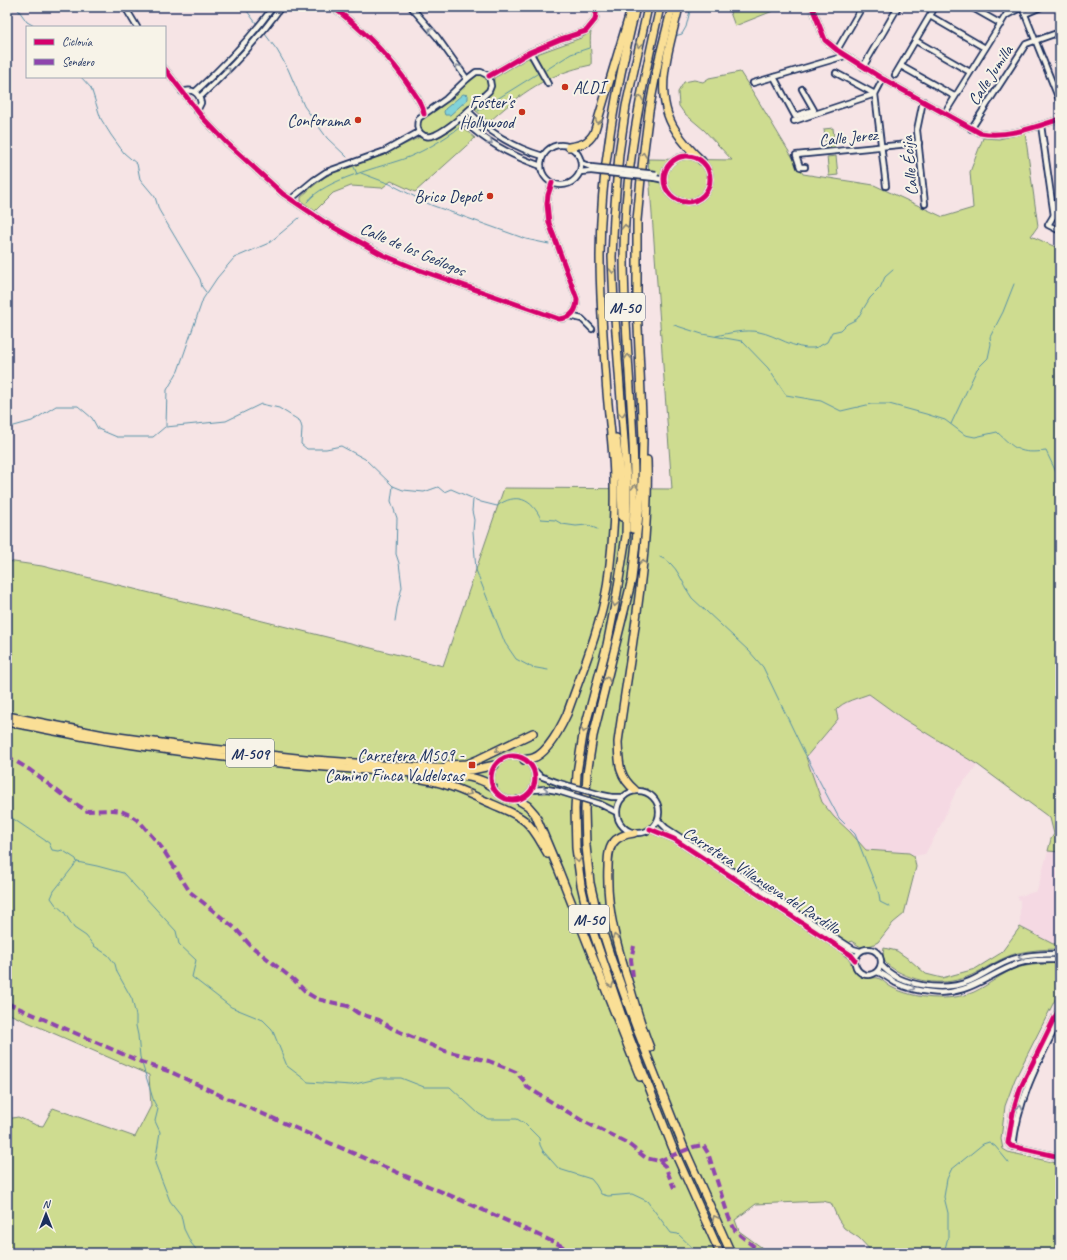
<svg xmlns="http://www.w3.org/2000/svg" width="1067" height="1260" font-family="Caveat,sans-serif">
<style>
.built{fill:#f5d9e3}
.green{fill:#cedc90;stroke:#748677}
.water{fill:#81d2d9;stroke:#5891a8}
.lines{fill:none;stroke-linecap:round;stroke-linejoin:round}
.stream{stroke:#5891a8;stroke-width:1}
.minor-casing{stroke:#1b2f5e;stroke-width:8}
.highway-casing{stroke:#1b2f5e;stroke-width:10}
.minor{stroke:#f7f3e8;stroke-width:4.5}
.highway{stroke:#fadf96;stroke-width:7}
.minor-bridge-casing{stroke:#1b2f5e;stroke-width:8;stroke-linecap:butt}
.minor-bridge{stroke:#f7f3e8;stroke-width:4.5}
.quiet{stroke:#8e44ad;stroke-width:4;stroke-dasharray:8 4;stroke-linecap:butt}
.cycleway-casing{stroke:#f7f3e8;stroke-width:8}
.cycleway{stroke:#d6006c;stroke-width:5}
.oneway{stroke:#8991a3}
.oneway2{stroke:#8a877a}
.poi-dot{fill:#c8321e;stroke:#f7f3e8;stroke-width:1.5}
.labels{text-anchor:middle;stroke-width:4;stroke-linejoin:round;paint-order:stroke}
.shield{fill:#f7f3e8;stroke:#5d6a87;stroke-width:1}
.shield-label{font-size:16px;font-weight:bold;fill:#1b2f5e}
.street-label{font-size:17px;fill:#1b2f5e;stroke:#f7f3e8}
.poi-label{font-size:17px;fill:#1b2f5e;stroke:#f7f3e8;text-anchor:end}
</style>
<rect width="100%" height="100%" fill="#f6e4e5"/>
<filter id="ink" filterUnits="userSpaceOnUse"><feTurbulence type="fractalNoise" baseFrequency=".025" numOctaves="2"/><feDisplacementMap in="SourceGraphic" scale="8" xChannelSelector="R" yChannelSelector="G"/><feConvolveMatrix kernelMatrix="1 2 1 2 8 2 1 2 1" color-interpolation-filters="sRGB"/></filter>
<g filter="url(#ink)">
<g class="built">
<polygon points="869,694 902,718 978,765 956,791 938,831 925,854 914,856 909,853 866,850 850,832 834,817 822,802 817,787 810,771 806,757 838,719 836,710 838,707 843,704"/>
<polygon points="1048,851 1060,852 1060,943 1053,944 1020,927 1020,900 1017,897 1037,891"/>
</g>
<g class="green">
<polygon points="728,7 783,7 735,26"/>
<path d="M591,32C589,43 592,54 591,65C547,74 521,93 489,122L475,110V107C486,97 494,93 494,78L528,58L530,59L536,56L537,54L581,38Z"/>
<path d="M740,72C762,105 781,140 803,174L874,185L943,217L973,208L970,172L983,138L999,139L1025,133L1038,226L1031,236L1060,249V852L1048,851L1051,839L1054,834L1050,818L978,765L902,718L869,694C859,698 843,701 836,710L838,719L806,757L822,802L834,817L850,832L866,850L909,853L914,856L916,867L904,914L893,923L878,942L872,945L861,947L851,941L841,953L850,960C852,969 858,978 868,978C872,979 875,977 878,978C883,980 886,984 891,987C914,999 950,1002 974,992C989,985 1002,973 1017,968C1031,964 1046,964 1060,963V990L1015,1079L1005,1106L1001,1139L1003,1149L1008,1152L1060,1164V1253H873L859,1238L844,1228L838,1219L831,1203L822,1201L756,1204L735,1220L739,1231L761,1247L766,1253H7V1119L18,1117L36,1125L43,1126L53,1108L135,1137L151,1106L149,1075L7,1013V561L42,566L443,666L504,488L672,489L648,159L732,160L704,130L684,113L679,106L678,92L684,82L694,80L703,82L709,78Z"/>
<path d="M481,74L488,78L489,85L487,90C475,101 443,133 427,134L421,130L419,124L422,119L446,101L473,77Z"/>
<path d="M457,123L475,138L415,192L391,181L382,188L351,186L333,193L315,211L301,201V197L312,187L325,177L339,170L383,155L420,137C434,143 446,131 457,123Z"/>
<polygon points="833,128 835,147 826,148 824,129"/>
<polygon points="836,156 838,175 829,176 827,157"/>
<path d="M1020,927L1053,944L1060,943V949C1046,949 1031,950 1018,953C1002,957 990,966 976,973C951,986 922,985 897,971C887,965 881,962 884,948L897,951L910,960L926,974L942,978L975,969L1001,953Z"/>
</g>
<polygon class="water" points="463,94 468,95 468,99 450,115 445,115 444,112 445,109"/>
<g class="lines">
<g class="stream">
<polyline points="244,7 256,23"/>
<polyline points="17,8 27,22 36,27"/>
<polyline points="622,10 623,7"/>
<polyline points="265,34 277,50 288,69 304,106 327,138 347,157"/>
<polyline points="675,36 682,34 686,27 691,7"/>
<polyline points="546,70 571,54 589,48"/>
<polyline points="81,77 91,88 101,119 111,135 124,153 137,164 140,179 155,197 159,210 200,279 202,287 206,292"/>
<polyline points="478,111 537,74"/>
<polyline points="354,167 357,174"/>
<polyline points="361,173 390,184 431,205 526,239 549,244"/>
<path d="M307,202C326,178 380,168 409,157C426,150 444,139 459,128"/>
<path d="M674,325L702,334L742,341L768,368L786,395L821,401L841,411L871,404H889L926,414L945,420L965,435L975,437L997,432C1016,450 1019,454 1046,451L1057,474L1060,475"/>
<path d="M716,336C729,333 746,329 759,332C776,335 795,350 813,348C817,348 823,344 827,342L832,332L841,330L847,324L857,319L870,298L880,288L885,277L893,270"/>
<polyline points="951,424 977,369 988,358 991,344 990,337 1003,312 1014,284"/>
<polyline points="166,426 167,390 178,371 203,299 217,278 234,258 269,243 299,218"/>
<path d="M166,427L226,421L261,404L279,408L300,421L302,428L301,444L307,449H326L341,446L365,459L393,486L403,490L424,492L438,487L444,492L451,489L481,502L497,506C516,492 532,499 541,519L555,520L562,524L576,526L587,525L597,529"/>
<polyline points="7,428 32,421 56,406 78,406 92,418 98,429 117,437 153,437 165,427"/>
<polyline points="393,486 391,501 397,518 396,554 399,563 402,587 397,608 395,621"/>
<polyline points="473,500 472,511 474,520 473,531 476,570 505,643 516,659 531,667 548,670"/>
<path d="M660,557C678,563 682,584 692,598L749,651L763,667L803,750L839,818L855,834L879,894L880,902L890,907"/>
<polyline points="1055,656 1060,649"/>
<polyline points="7,810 12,818 49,843 52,850 59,851 62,850 76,859 77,862 97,866 123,873 176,931 179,944 196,960 192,977 231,1007 263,1020 272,1029 287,1066 308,1082 351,1085 380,1078 401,1078 424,1087 450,1087 479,1114 488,1119 517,1119 524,1123 539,1138 540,1145 543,1151 559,1169 591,1179 596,1185 601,1194 608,1196 632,1194 647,1201 671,1233 678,1234 698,1253"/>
<polyline points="77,862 54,891 51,898 56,905 64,912 74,928 86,936 94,946 108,955 115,964 117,972 132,999 136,1016 136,1026 138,1035 140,1057 154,1102 158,1109 155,1121 160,1132 155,1163 170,1201 181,1215 184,1229 191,1243 199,1253"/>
<polyline points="944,1253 948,1237 948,1213 944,1197 947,1179 951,1170 983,1144 989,1142 995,1146 1009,1163"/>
</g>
<defs>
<g id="minor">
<polyline points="125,7 137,27"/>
<path d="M333,7C363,30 389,55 410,87C416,96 423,104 424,114"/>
<polyline points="411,7 437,37 467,79"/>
<path d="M812,7L825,40L837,50L883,79L980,133C1007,138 1035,127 1060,119"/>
<polyline points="971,7 1001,24"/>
<polyline points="1022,7 1060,102"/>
<polyline points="1025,14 1041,7"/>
<polyline points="1007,15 1022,7"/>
<polyline points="930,16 985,48"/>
<polyline points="916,41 970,72"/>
<polyline points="837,50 862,7"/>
<polyline points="530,52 548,84"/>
<polyline points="901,66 954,96"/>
<polyline points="863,67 898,7"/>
<path d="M165,69L202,117L227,143L283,194L326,223L383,255L414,268L559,319C571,318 577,311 577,299L549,223L547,204L548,195L552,183"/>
<path d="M476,72H481L489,76L491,86L489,91C474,105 453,127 435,135C422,140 414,130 419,118L446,99L467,79Z"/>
<polyline points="836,73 875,94 886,186"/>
<polyline points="895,75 935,7"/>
<polyline points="489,76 530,52 561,39 586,31 595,20 597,7"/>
<polyline points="774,77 795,116 814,110 802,89"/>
<polyline points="753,83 845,56"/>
<path d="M182,92C193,88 199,93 201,103L197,111"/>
<path d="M195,92C224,66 251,38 273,7"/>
<path d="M200,97C230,69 258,40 281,7"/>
<polyline points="923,101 917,130 925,204"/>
<path d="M468,111C489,132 514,148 543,156"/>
<polyline points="945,113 1011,7"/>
<path d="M460,118C485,141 509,155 541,166"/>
<polyline points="794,121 875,94 883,79"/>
<polyline points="1041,125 1054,216"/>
<polyline points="971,129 1026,44 1060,32"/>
<circle cx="561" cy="165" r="20"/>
<circle cx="687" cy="179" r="23"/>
<polyline points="581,163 591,167"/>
<polyline points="805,167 800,167 796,155 919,143"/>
<polyline points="580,172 591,171"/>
<polyline points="655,178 664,180"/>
<polyline points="291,199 314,180 326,172 385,151 419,132"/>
<polyline points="1060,205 1048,225 1060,231"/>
<polyline points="570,316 582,319 592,329"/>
<circle cx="513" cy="778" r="22"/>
<polyline points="535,771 540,776 559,783"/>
<polyline points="532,790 547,789 558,791"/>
<circle cx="638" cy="812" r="21"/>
<polyline points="602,795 612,797 622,797"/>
<polyline points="600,804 616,812"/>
<polyline points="658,820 666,828 853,949 860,951"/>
<polyline points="650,829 674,839 851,955 855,960"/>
<circle cx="868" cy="962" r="13"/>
<path d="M881,965C900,987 945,992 970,981C986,974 1000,962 1017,958C1031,954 1046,954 1060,954"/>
<path d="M877,972C884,974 889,979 896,983C906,988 919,991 931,992C966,997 987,975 1017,964C1031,959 1046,960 1060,960"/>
<polyline points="1060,1007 1020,1089 1013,1112 1008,1143 1011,1146 1060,1157"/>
<path d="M1013,1147C1018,1098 1039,1061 1060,1018"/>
</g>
<g id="highway">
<polyline points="648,7 626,106 619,154 614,217 612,257 614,305 627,482 626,536 615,605 607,645 583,735 577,773 575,809 576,848 581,885 589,920 626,1028 672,1146 720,1253"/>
<polyline points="672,7 658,63 649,111 643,158 637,220 637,305 643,439 642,483 639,514 632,579 593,736 587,774 585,810 586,846 590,883 598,917 611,958 638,1032 684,1148 731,1253"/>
<path d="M679,7C670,47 651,94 676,131C683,142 692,152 702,161"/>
<path d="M569,147C580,145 588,144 594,133L630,13"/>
<polyline points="616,438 621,483 622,517"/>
<path d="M633,529C638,439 624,348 624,258C624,172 641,90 660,7"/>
<polyline points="7,716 104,735 176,745 315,760 382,765 472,770 495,765"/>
<path d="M7,722C41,728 74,735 108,741C204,756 302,767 399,772C424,774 474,771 493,787"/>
<path d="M524,760C527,759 530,759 533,758C547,754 561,727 567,714C581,674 600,629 607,587C612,553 615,518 614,483C614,448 608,414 606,379C603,338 600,297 600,256C600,172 616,89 636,7"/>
<polyline points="448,765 467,764 479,759 533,733"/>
<path d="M413,778C441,780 466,792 492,804C503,809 515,813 525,821C535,829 541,843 548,854"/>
<path d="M635,790C618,776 619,763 618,742C631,648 650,554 647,460"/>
<polyline points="518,800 528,806 535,814 559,871 640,1077"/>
<path d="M634,833C626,834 618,836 613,843C608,850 608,859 608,867C606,909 617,947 630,987C636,1008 642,1028 650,1048"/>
</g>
</defs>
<use href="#minor" class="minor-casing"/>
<use href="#highway" class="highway-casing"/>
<use href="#minor" class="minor"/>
<use href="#highway" class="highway"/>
<defs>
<g id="minor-bridge">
<polyline points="591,167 656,174"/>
<polyline points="591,171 655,178"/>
<polyline points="559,783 602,795"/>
<polyline points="558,791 600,804"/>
</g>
</defs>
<use href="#minor-bridge" class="minor-bridge-casing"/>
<use href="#minor-bridge" class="minor-bridge"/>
<g class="quiet">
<polyline points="7,756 30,770 65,797 87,811 113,810 121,811 130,815 140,822 162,848 190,892 236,929 250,945 294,980 307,993 317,999 348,1006 358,1013 379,1020 393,1029 445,1051 489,1061 516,1072 525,1082 527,1087 581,1120 627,1143 646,1158 659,1161 665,1166 674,1188"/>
<polyline points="633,977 631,959 634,946"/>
<polyline points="7,1003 141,1062 171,1072 222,1096 472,1205 558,1244 574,1253"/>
<polyline points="659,1161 693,1147 703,1145 708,1153 729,1218 736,1232 762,1253"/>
</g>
<defs>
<g id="cycleway">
<path d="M333,7C363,30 389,55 410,87C416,96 423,104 424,114"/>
<path d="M812,7L825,40L837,50L883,79L980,133C1007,138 1035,127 1060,119"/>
<path d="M165,69L202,117L227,143L283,194L326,223L383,255L414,268L559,319C571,318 577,311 577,299L549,223L547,204L548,195L552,183"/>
<polyline points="489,76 530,52 561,39 586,31 595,20 597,7"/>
<circle cx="687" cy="179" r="23"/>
<circle cx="513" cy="778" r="22"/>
<polyline points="650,829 674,839 851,955 855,960"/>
<polyline points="1060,1007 1020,1089 1013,1112 1008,1143 1011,1146 1060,1157"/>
</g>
</defs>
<use href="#cycleway" class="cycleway-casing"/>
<use href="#cycleway" class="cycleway"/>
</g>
<defs><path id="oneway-chevron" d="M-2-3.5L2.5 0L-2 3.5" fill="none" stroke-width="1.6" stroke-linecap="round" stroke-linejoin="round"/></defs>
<g class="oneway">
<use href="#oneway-chevron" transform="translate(431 30) rotate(-131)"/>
<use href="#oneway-chevron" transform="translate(458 67) rotate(-124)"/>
<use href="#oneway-chevron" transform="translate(228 70) rotate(-46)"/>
<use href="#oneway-chevron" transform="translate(490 142) rotate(34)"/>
<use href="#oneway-chevron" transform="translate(545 790) rotate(3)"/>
<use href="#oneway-chevron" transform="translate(1021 957) rotate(168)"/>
<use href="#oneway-chevron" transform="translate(912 988) rotate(16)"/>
<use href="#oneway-chevron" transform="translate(1020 1108) rotate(-74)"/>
</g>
<g class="oneway2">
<use href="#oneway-chevron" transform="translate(639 45) rotate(103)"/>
<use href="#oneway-chevron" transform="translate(640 98) rotate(-78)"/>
<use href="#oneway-chevron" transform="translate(598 121) rotate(106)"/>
<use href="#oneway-chevron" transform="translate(643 155) rotate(-83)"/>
<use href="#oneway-chevron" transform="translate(625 227) rotate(-88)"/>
<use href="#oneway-chevron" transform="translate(613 271) rotate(88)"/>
<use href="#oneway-chevron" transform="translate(628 357) rotate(-94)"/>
<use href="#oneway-chevron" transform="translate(622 414) rotate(85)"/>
<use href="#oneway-chevron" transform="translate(635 487) rotate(-89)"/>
<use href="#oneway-chevron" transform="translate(643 562) rotate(-85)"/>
<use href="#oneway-chevron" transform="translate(615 604) rotate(100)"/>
<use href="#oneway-chevron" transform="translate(607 679) rotate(-76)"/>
<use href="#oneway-chevron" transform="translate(584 730) rotate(103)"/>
<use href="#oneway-chevron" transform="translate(498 750) rotate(154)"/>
<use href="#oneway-chevron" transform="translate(469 793) rotate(25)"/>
<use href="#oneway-chevron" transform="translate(578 860) rotate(82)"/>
<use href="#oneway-chevron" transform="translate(615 937) rotate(-104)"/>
<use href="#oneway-chevron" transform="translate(611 985) rotate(71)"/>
<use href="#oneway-chevron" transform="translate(715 1218) rotate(-115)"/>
</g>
</g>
<g class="poi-dot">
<circle cx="565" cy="87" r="4"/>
<circle cx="522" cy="112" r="4"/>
<circle cx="358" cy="120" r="4"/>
<circle cx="490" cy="196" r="4"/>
<rect x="468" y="761" width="8" height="8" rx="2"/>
</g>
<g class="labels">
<g class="shield">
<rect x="605" y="293" width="40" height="28" rx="3"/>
<rect x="226" y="739" width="48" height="28" rx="3"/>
<rect x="569" y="905" width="40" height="28" rx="3"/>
</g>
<g class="shield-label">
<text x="625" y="313">M-50</text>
<text x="250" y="759">M-509</text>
<text x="589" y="925">M-50</text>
</g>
<g class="street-label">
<text transform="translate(990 75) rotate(-57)" y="6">Calle Jumilla</text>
<text transform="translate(848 137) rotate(-6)" y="6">Calle Jerez</text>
<text transform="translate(909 166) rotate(-95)" y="6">Calle Écija</text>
<text transform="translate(413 249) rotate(23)" y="6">Calle de los Geólogos</text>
<text transform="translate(762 880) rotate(33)" y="6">Carretera Villanueva del Pardillo</text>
</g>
<g class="poi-label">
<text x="573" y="93" text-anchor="start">ALDI</text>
<text x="514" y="108">Foster's<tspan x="514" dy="20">Hollywood</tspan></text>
<text x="350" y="126">Conforama</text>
<text x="482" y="202">Brico Depot</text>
<text x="464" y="761">Carretera M509 -<tspan x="464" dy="20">Camino Finca Valdelosas</tspan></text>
</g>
</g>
<rect width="1067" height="1260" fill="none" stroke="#f7f3e8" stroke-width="24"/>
<rect x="12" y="12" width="1043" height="1236" fill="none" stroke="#1b2f5e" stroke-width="1.5" filter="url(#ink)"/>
<rect x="26" y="26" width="140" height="52" fill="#f7f3e8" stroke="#9fa5b1"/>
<rect x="34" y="39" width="20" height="6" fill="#d6006c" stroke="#9fa5b1"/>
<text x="62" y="46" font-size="12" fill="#1b2f5e">Ciclovía</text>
<rect x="34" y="59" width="20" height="6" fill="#8e44ad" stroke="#9fa5b1"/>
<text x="62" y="66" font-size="12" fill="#1b2f5e">Sendero</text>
<g transform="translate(46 1214)" stroke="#f7f3e8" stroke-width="3" paint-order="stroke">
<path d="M0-3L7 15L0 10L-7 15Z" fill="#1b2f5e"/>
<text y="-6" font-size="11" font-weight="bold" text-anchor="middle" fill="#1b2f5e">N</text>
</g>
</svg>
